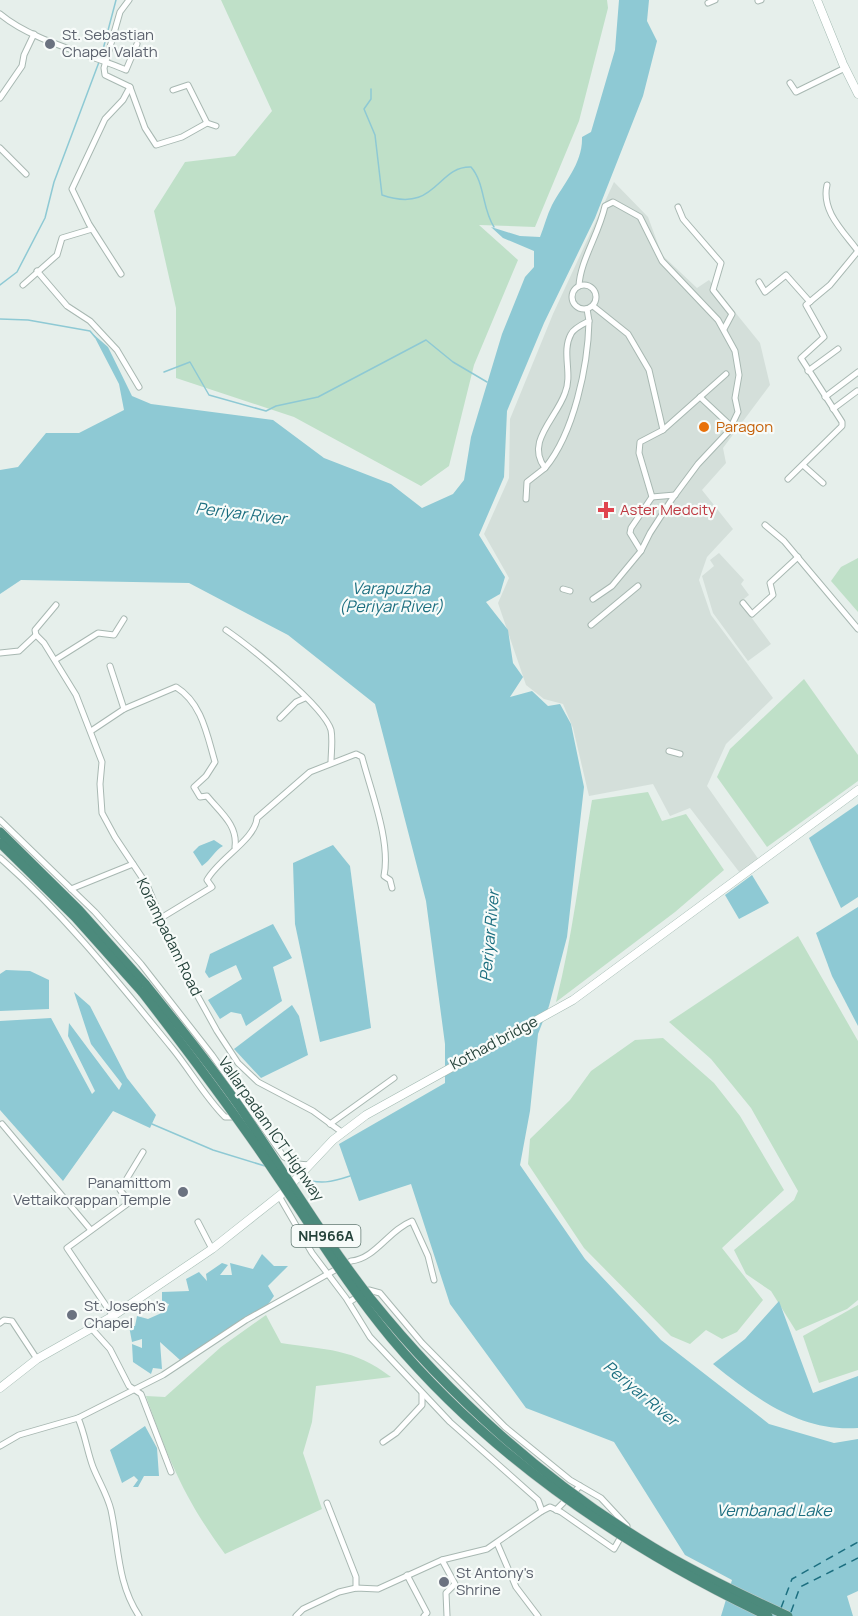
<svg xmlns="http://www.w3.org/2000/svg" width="858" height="1616" font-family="Manrope,sans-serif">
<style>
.built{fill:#d4dfda}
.green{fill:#bfe0c8}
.water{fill:#8ec9d4}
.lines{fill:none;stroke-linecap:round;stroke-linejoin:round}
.stream{stroke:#8ec9d4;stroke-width:1.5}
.ferry{stroke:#1c6f80;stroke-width:1.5;stroke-dasharray:8 6;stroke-linecap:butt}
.minor-casing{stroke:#a8b8b2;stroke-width:7}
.secondary-casing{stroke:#a4bbb3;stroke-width:9}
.trunk-casing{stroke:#c2cac8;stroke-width:10}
.minor{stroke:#fff;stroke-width:5}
.secondary{stroke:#fff;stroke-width:8}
.trunk{stroke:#4c8a7c;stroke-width:9}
.trunk-bridge-casing{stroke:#c2cac8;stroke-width:10;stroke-linecap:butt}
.trunk-bridge{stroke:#4c8a7c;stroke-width:9}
.worship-dot{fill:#6b7280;stroke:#f7fbf9;stroke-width:2}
.food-dot{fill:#e8710a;stroke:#f7fbf9;stroke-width:2}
.health-dot{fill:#e0444e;stroke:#f7fbf9;stroke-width:2}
.labels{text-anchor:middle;stroke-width:4.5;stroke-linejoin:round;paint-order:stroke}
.shield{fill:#f7fbf9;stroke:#637a73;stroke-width:1.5}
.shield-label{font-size:14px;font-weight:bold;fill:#24423a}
.worship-label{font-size:15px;fill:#5b616d;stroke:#f7fbf9;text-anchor:start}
.food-label{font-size:15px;fill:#c56008;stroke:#f7fbf9;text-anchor:start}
.health-label{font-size:15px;fill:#be3a42;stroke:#f7fbf9;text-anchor:start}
.street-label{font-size:15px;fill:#24423a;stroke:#f7fbf9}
.water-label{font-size:16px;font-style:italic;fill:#1c6f80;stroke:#f7fbf9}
</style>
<rect width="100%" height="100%" fill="#e6efeb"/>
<g class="built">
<polygon points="614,182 648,217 662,255 697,288 709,280 760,343 770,385 723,448 726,463 702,490 733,529 707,557 699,580 711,615 773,698 726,744 707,786 759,860 740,873 690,808 670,816 653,784 589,796 573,728 563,704 544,699 526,685 498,603 509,578 484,534 509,478 510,419 553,314"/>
<polygon points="719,553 744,580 741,584 749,595 740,602 771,644 748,661 713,613 702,576 714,566 710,560"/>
</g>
<g class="green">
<polygon points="221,0 607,0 608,8 579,121 535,227 479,225 518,260 474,365 449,466 421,486 294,417 176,378 176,308 154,211 185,162 235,156 272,111"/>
<polygon points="858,558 858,612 831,581 841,567"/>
<polygon points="804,679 858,755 858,781 767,847 717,777 730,749"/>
<path d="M648,792L662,821L686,814L724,870L675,912L556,1002C573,935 580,868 592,800Z"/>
<polygon points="798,936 858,1041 858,1300 847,1309 796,1331 771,1291 746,1274 734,1250 794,1200 798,1191 751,1108 711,1059 669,1022"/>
<polygon points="663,1038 714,1083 740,1116 784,1190 722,1248 763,1300 737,1332 722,1339 706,1330 690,1344 671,1336 584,1248 528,1164 530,1139 570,1100 591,1071 635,1040"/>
<polygon points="858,1305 858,1370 819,1383 803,1336"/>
<path d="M266,1315L281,1343C325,1350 354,1348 391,1377L316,1386L312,1422L303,1453L322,1509L225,1554C185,1500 168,1459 146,1396L165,1397L221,1347Z"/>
</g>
<g class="water">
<path d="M619,0H649L647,21L657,41L643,96L595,218L544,323L507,411L504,477L479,535L505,577L500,594L486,602L508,630L513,663L523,677L510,697L532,691L548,706L560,704L571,724L584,787L567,937L549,1006L538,1034L530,1111L520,1165L585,1259L661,1340L769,1424L834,1443L858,1439V1591L847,1596L853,1616H721L732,1580L685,1555L614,1442L526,1408L450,1304L411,1184L359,1201L339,1144L445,1083V1044L426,901L375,704L288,635L189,583L21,580L0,594V470L18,467L46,433H79L124,410L119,384L93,334L108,347L132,396L151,404L273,420L324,458L391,484L422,508L453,494L464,480L471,437L502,334L525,277L534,267V251L503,238L491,227L520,236L540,237C544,227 547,215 552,205C564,183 583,163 582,137L591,132L615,50Z"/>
<polygon points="858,804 858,897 841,908 809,838"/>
<path d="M214,840L223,846C215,850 211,860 202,866L193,852L199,846Z"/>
<polygon points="333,845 350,866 371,1028 320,1042 295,924 293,863"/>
<polygon points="752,875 769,903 739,919 725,895"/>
<polygon points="858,907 858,1026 832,976 816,933"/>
<polygon points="273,924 292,958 273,967 282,1001 246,1026 241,1014 231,1012 220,1019 208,1000 242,979 236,965 209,978 205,972 210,954"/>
<polygon points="6,970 30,971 49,980 49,1009 0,1011 0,974"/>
<polygon points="74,992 90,1006 127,1078 156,1115 150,1128 113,1111 63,1181 0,1110 0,1021 51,1018 92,1094 95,1091 68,1036 69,1023 119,1090 122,1084 91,1044"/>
<polygon points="292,1005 299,1016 308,1055 261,1078 234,1049"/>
<polygon points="262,1254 274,1266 288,1266 268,1286 274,1296 267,1306 180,1360 160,1342 162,1369 153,1368 151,1374 133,1362 132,1344 142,1348 142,1339 132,1342 129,1326 135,1326 137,1316 148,1319 166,1311 169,1304 162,1302 162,1292 189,1291 186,1279 199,1272 207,1281 206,1274 222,1263 228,1265 220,1275 232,1275 230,1263 253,1269"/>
<path d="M779,1301L813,1393L858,1376V1428C800,1432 755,1398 713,1364L745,1339Z"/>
<polygon points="145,1426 157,1448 159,1476 144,1476 138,1487 133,1487 138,1480 134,1476 122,1483 110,1450"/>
</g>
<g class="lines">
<g class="stream">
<polyline points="101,57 116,0"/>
<path d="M371,89V99L364,109L375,135L382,195C437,214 436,166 471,167C485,183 482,209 494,227"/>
<polyline points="0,285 17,272 45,218 54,182 99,62"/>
<polyline points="0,319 28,320 90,331 95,337"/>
<polyline points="164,372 190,362 209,395 266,411 276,406 318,397 426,340 453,362 487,382"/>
<polyline points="152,1124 213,1150 265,1166"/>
<path d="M301,1178C320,1185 332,1182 350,1176"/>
</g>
<g class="ferry">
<polyline points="781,1608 792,1579 858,1542"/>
<polyline points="791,1612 800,1587 858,1558"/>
</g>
<defs>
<g id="minor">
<polyline points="758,1 761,0"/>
<polyline points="708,3 715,0"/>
<path d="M0,14C32,41 87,53 126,70L137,44"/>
<polyline points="790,83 796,92 845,68"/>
<polyline points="130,87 145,128 156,145 182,137 207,123 216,126"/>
<polyline points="173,90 188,85 207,123"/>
<polyline points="0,98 22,66 24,55 34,34"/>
<polyline points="0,148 26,174"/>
<path d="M827,185C821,211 843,231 858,251"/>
<polyline points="678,207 683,219 721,263 713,290 732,314 724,329"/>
<polyline points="37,271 67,306 90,321 117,350 139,387"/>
<polyline points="121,274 89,224 72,189 105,119 123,100 130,87 105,75 104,68 120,12 129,0"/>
<polyline points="759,282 765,292 786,275 810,302"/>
<circle cx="584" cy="297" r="12"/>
<polyline points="23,285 57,255 62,238 92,229"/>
<path d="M579,286C580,261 599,234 605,206L613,202L640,217L662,261L718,320L735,351L739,375L735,398L738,412L729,431L698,464L672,499L650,533L641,551"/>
<polyline points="808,371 838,349"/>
<polyline points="700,397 731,426"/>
<polyline points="825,397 858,372"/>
<polyline points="833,409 857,391"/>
<polyline points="663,430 726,374"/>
<polyline points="804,466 823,483"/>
<path d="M545,468C574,433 588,366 589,321"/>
<polyline points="788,479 842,426 842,422 801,358 824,337 806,305 830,285 858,251"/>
<polyline points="652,497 675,495"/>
<path d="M526,499L527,482L545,468C525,442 556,419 565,393C573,374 561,352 571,334C574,328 583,324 589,321L587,309"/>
<polyline points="765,525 784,541 858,629"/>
<polyline points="563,589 570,591"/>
<polyline points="593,599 612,586 641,551 630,533 631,528 652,497 639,453 640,442 663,430 649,370 628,334 593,306"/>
<polyline points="743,603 752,614 773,595 770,583 798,557"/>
<polyline points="591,625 638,586"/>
<path d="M226,630C249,646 324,706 331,730C333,740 331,753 331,763"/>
<polyline points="36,635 35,630 56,605"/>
<polyline points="0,653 19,651 36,635 44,643 76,695 102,762 100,784 102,813 115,837 147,885 181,966 217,1031 238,1063 258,1082 313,1111 343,1133"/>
<polyline points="55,660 98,633 114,635 124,619"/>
<polyline points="110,666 124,709"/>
<polyline points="280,718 296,702 305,698"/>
<path d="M91,731L124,709L176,687C202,703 207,735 215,762L206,776L194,787L200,797L207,796C220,812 238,825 235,847"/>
<polyline points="669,751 680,754"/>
<polyline points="0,820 95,912 141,964 212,1055 284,1157 297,1164 310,1165"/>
<path d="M0,858C65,915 118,982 172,1048C190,1070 205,1097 225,1117H236"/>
<polyline points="71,889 133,864"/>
<path d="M161,918L212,887L207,880C218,859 255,840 257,818L310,772L356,754L362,757C371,792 391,841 384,876L390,880L392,888"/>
<polyline points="2,1124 90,1229"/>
<polyline points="330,1124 394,1078"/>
<polyline points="279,1196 312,1253 346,1298 370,1337 450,1422 538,1500 542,1511 487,1549 442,1560 378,1589 356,1588 339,1592 303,1609 296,1616"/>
<polyline points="198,1222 212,1249"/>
<polyline points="349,1302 369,1290 380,1293 422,1343 505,1427 570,1480 601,1498 627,1526 614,1549 561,1512 550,1507 542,1511"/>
<polyline points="113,1316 67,1248 130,1202 120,1190 143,1152"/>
<polyline points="0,1323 4,1320 12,1321 37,1359"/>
<polyline points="92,1329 110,1349 129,1386 141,1394 171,1472"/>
<path d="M78,1418L163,1375L246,1320L351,1261C375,1259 389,1230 412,1221L428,1256L434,1280"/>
<polyline points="383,1442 396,1433 422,1405 422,1394"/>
<path d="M0,1446L19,1435L78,1418C85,1434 87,1451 93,1467C99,1482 107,1494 111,1510C119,1547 117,1583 139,1616"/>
<polyline points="327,1503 356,1577 356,1588"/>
<polyline points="556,1510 580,1486"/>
<polyline points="497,1543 516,1587 538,1616"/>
<polyline points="442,1560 455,1584 446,1593 447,1616"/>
<polyline points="407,1575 427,1613 424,1616"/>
</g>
<g id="secondary">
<polyline points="817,0 843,64 858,94"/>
<polyline points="0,1388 37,1359 113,1316 212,1249 284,1192 333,1140 366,1115 573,1000 858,790"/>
</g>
<g id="trunk">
<polyline points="0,832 79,910 146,985"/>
<polyline points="0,843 75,917 142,992"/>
</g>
</defs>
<use href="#minor" class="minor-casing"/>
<use href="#secondary" class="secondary-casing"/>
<use href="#trunk" class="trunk-casing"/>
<use href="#minor" class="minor"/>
<use href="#secondary" class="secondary"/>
<use href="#trunk" class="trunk"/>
<defs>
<g id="trunk-bridge">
<path d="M146,985C178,1025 210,1064 239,1106C283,1170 323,1238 371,1299C449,1396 546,1483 653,1547C696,1573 742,1595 788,1616"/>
<path d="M142,992C190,1054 237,1116 281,1182C317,1235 350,1289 391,1338C493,1459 627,1549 768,1616"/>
</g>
</defs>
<use href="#trunk-bridge" class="trunk-bridge-casing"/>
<use href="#trunk-bridge" class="trunk-bridge"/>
</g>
<g class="worship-dot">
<circle cx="50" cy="44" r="6"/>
<circle cx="183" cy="1192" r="6"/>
<circle cx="72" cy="1315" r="6"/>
<circle cx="444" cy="1582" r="6"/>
</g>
<circle class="food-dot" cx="704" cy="427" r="6"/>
<path class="health-dot" d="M603 501h6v6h6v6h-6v6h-6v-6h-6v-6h6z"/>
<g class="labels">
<rect class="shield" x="291.5" y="1225" width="69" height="22" rx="4.5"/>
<g class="shield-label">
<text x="326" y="1241">NH966A</text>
</g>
<g class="worship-label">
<text x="62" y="40">St. Sebastian<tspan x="62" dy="17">Chapel Valath</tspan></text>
<text x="171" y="1188" text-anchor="end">Panamittom<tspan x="171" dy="17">Vettaikorappan Temple</tspan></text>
<text x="84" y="1311">St. Joseph's<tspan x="84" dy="17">Chapel</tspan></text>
<text x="456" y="1578">St Antony's<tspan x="456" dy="17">Shrine</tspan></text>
</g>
<g class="food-label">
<text x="716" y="432">Paragon</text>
</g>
<g class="health-label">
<text x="620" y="515">Aster Medcity</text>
</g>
<g class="street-label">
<text transform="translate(169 937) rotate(64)" y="5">Korampadam Road</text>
<text transform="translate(494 1043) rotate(-28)" y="5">Kothad bridge</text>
<text transform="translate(271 1129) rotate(55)" y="5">Vallarpadam ICT Highway</text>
</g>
<g class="water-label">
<text transform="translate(241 513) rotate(7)" y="6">Periyar River</text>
<text x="391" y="594">Varapuzha<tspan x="391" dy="18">(Periyar River)</tspan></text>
<text transform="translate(489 936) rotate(-85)" y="6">Periyar River</text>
<text transform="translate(641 1393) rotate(40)" y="6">Periyar River</text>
<text x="774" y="1516">Vembanad Lake</text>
</g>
</g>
</svg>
